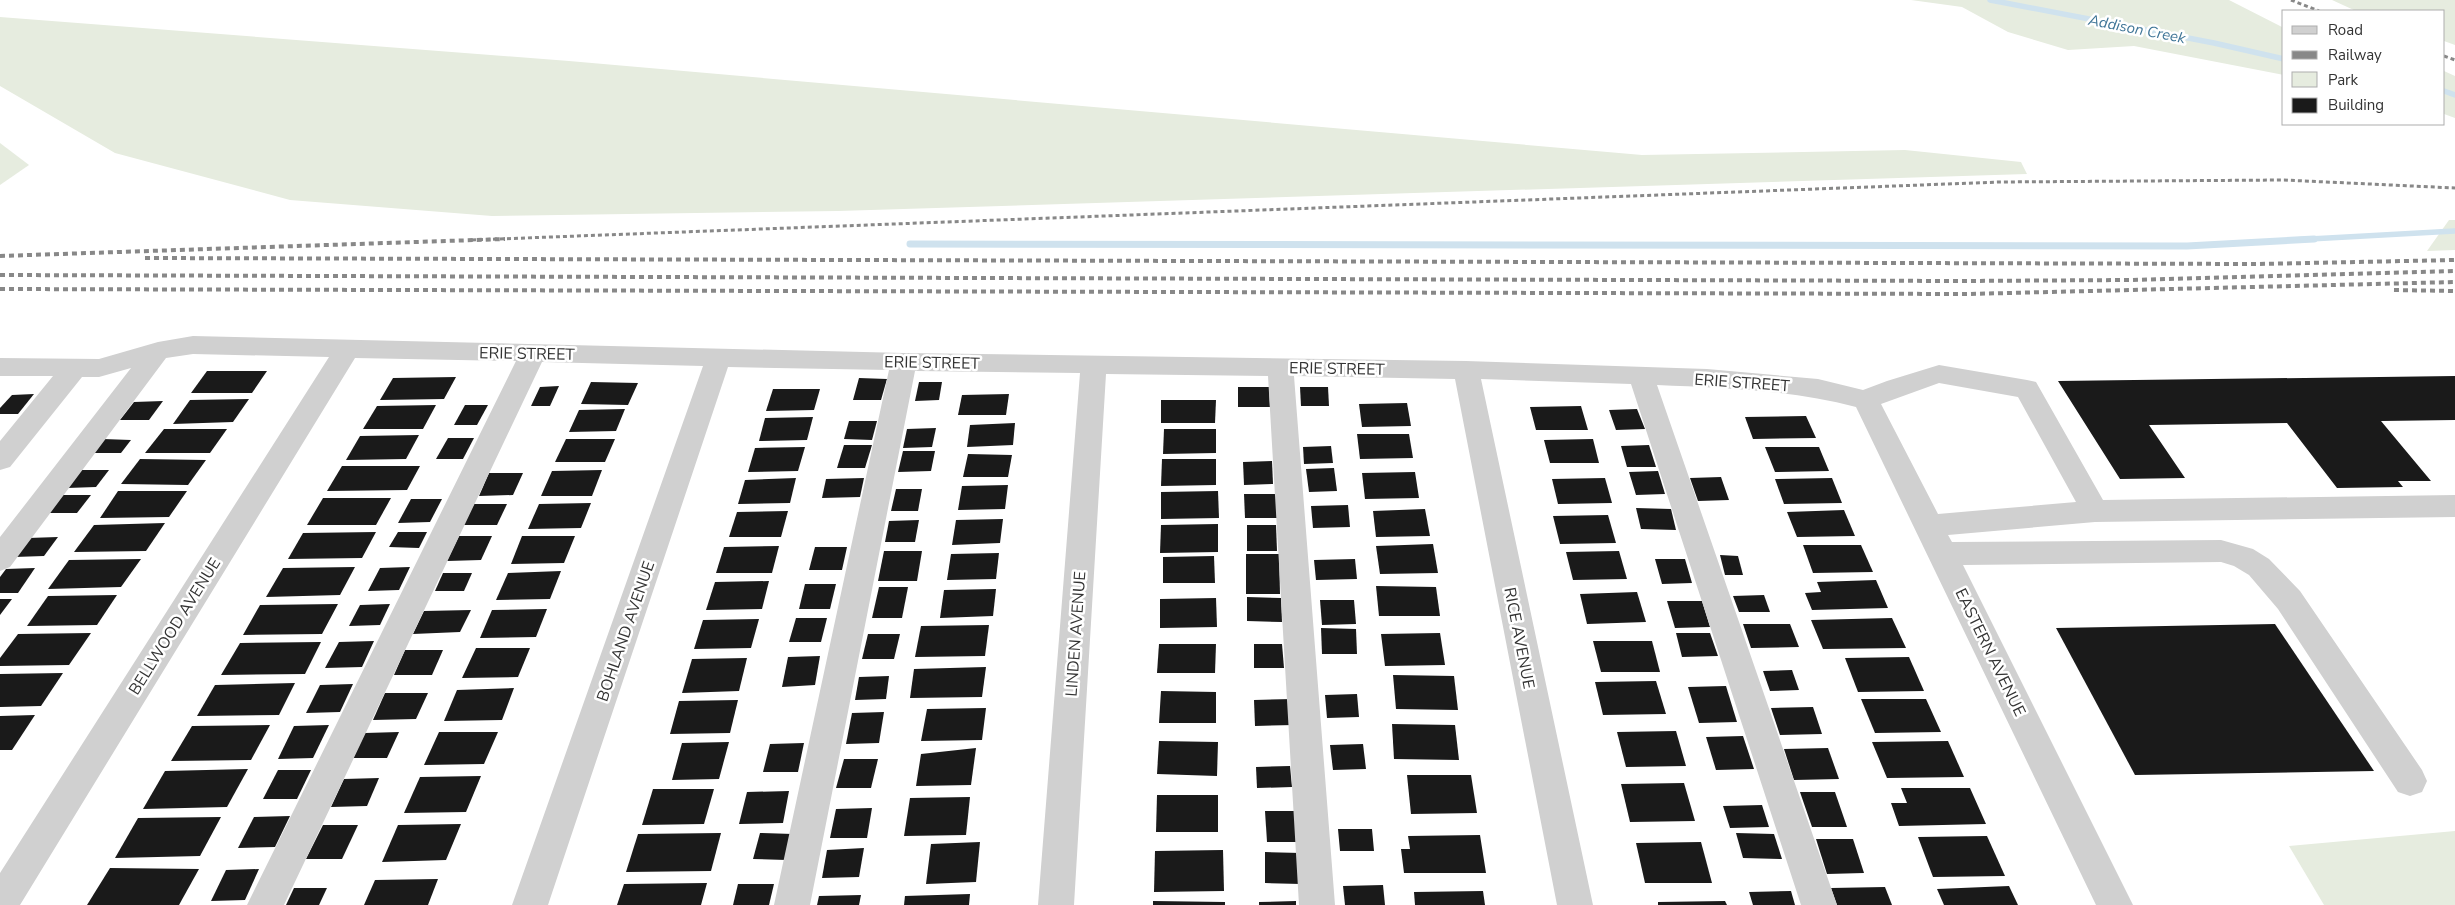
<svg xmlns="http://www.w3.org/2000/svg" width="2455" height="905" font-family="'Nunito Sans',sans-serif">
<style>
.green{fill:#e6ecdf}
.lines{fill:none;stroke-linecap:round;stroke-linejoin:round}
.stream-far1{stroke:#cfe2ee;stroke-width:5.5}
.stream{stroke:#cfe2ee;stroke-width:7}
.building{fill:#1a1a1a}
.minor{fill:#d0d0d0;fill-rule:evenodd}
.rail-far1{stroke:#888;stroke-width:3;stroke-dasharray:4 3;stroke-linecap:butt}
.rail{stroke:#888;stroke-width:4;stroke-dasharray:5 4;stroke-linecap:butt}
.labels{text-anchor:middle;stroke-width:5;stroke-linejoin:round;paint-order:stroke}
.far-water-label{font-size:15px;font-style:italic;fill:#3f7597;stroke:#fff}
.street-label{font-size:16px;fill:#333;stroke:#fff}
</style>
<rect width="100%" height="100%" fill="#fff"/>
<g class="green">
<polygon points="1911,0 2229,0 2284,28 2284,75 2134,46 2068,50 2008,32 1962,7"/>
<polygon points="2332,0 2455,0 2455,45 2444,41 2444,11 2356,11"/>
<polygon points="0,17 569,61 1642,155 1905,150 2021,162 2027,174 838,211 492,216 290,200 115,153 0,86"/>
<polygon points="2444,71 2455,76 2455,118 2444,114"/>
<polygon points="0,143 29,165 0,185"/>
<polygon points="2449,220 2455,220 2455,250 2427,251"/>
<polygon points="2455,831 2455,905 2324,905 2289,846"/>
</g>
<g class="lines">
<g class="stream-far1">
<polyline points="1990,0 2214,43 2284,59"/>
<polyline points="2444,91 2455,95"/>
<polyline points="2292,240 2455,231"/>
</g>
<polyline class="stream" points="910,244 2187,246 2314,239"/>
</g>
<g class="building">
<polygon points="207,371 267,371 252,393 191,393"/>
<polygon points="2455,376 2455,420 2381,421 2431,481 2398,481 2403,487 2337,488 2287,423 2149,425 2185,478 2120,479 2058,381"/>
<polygon points="456,377 444,399 380,400 393,378"/>
<polygon points="859,378 887,379 881,400 853,400"/>
<polygon points="591,382 638,383 628,405 581,404"/>
<polygon points="919,382 942,382 939,400 915,401"/>
<polygon points="559,386 550,406 531,406 540,387"/>
<polygon points="1238,387 1269,387 1270,407 1238,407"/>
<polygon points="1300,387 1328,387 1329,406 1301,406"/>
<polygon points="773,389 820,389 814,410 766,411"/>
<polygon points="34,394 18,414 0,414 0,408 12,395"/>
<polygon points="1009,394 1006,415 958,415 962,395"/>
<polygon points="249,399 233,422 173,424 190,400"/>
<polygon points="1161,400 1216,400 1215,423 1161,423"/>
<polygon points="163,401 149,420 120,420 134,402"/>
<polygon points="1407,403 1411,426 1362,427 1359,404"/>
<polygon points="436,405 423,429 363,429 377,406"/>
<polygon points="465,405 488,405 477,425 454,425"/>
<polygon points="1581,406 1588,430 1536,430 1530,407"/>
<polygon points="625,409 616,431 569,432 579,410"/>
<polygon points="1637,409 1645,429 1616,430 1609,410"/>
<polygon points="1806,416 1816,438 1753,439 1745,417"/>
<polygon points="813,417 807,440 759,441 765,418"/>
<polygon points="849,421 877,421 872,440 844,439"/>
<polygon points="1015,423 1013,445 967,447 970,425"/>
<polygon points="936,428 932,447 903,448 907,429"/>
<polygon points="164,429 227,429 210,453 145,453"/>
<polygon points="1164,429 1216,429 1216,453 1163,454"/>
<polygon points="1357,434 1409,434 1413,458 1360,459"/>
<polygon points="419,435 406,459 346,460 360,436"/>
<polygon points="448,438 474,438 463,459 436,459"/>
<polygon points="103,439 131,440 121,453 93,453"/>
<polygon points="566,439 615,439 605,462 555,462"/>
<polygon points="1593,439 1599,463 1550,463 1544,440"/>
<polygon points="844,445 872,445 865,468 837,468"/>
<polygon points="1649,445 1656,467 1627,467 1621,446"/>
<polygon points="1331,446 1333,463 1304,464 1303,447"/>
<polygon points="805,447 798,471 748,472 755,448"/>
<polygon points="1765,447 1819,447 1829,471 1775,472"/>
<polygon points="903,451 935,451 931,471 898,472"/>
<polygon points="968,454 1012,455 1008,477 963,477"/>
<polygon points="140,459 206,460 188,485 121,484"/>
<polygon points="1162,459 1216,459 1216,485 1161,486"/>
<polygon points="1272,461 1273,484 1244,485 1243,462"/>
<polygon points="342,466 420,466 407,490 327,491"/>
<polygon points="1334,468 1337,491 1309,492 1306,469"/>
<polygon points="80,470 109,470 96,487 67,488"/>
<polygon points="602,470 592,496 541,496 552,471"/>
<polygon points="1658,471 1665,494 1636,495 1629,472"/>
<polygon points="1415,472 1419,498 1365,499 1362,473"/>
<polygon points="489,473 523,473 513,495 479,496"/>
<polygon points="1721,477 1729,500 1698,501 1690,478"/>
<polygon points="796,478 790,503 738,504 745,480"/>
<polygon points="864,478 860,497 822,498 826,479"/>
<polygon points="1605,478 1612,503 1558,504 1552,479"/>
<polygon points="1832,478 1842,503 1784,504 1775,479"/>
<polygon points="1008,485 1005,509 958,510 962,486"/>
<polygon points="896,489 922,489 918,511 891,511"/>
<polygon points="118,491 187,491 169,517 100,518"/>
<polygon points="1218,491 1219,518 1161,519 1161,492"/>
<polygon points="1244,494 1276,494 1277,518 1245,518"/>
<polygon points="61,495 91,495 77,513 48,513"/>
<polygon points="323,498 391,498 376,525 307,525"/>
<polygon points="411,499 442,499 430,522 398,523"/>
<polygon points="591,503 581,528 528,529 539,504"/>
<polygon points="474,504 507,504 497,525 463,525"/>
<polygon points="1348,505 1350,527 1313,528 1311,506"/>
<polygon points="1636,508 1671,509 1676,530 1641,529"/>
<polygon points="1425,509 1430,536 1376,537 1373,511"/>
<polygon points="1844,510 1855,536 1797,537 1787,512"/>
<polygon points="788,511 781,537 729,537 737,512"/>
<polygon points="1608,515 1616,543 1560,544 1553,516"/>
<polygon points="1003,519 1000,543 952,545 956,520"/>
<polygon points="919,520 915,542 885,542 889,521"/>
<polygon points="165,523 146,551 74,552 94,525"/>
<polygon points="1218,524 1218,552 1160,553 1161,525"/>
<polygon points="1247,525 1276,525 1277,551 1247,551"/>
<polygon points="376,532 362,558 288,559 303,533"/>
<polygon points="398,532 427,532 419,548 389,547"/>
<polygon points="459,536 492,536 481,560 447,561"/>
<polygon points="522,536 575,536 564,563 511,564"/>
<polygon points="58,537 44,556 14,557 28,538"/>
<polygon points="1433,544 1438,573 1380,574 1376,546"/>
<polygon points="1803,545 1861,545 1873,572 1813,573"/>
<polygon points="779,546 772,573 716,573 724,547"/>
<polygon points="815,547 847,547 842,570 809,570"/>
<polygon points="884,551 922,551 917,581 878,581"/>
<polygon points="1619,551 1627,579 1573,580 1566,552"/>
<polygon points="999,553 996,579 947,580 951,554"/>
<polygon points="1246,554 1279,554 1280,594 1246,594"/>
<polygon points="1720,555 1738,556 1743,575 1725,575"/>
<polygon points="1214,556 1215,583 1163,583 1163,557"/>
<polygon points="141,559 121,587 48,589 69,560"/>
<polygon points="1355,559 1357,579 1316,580 1314,560"/>
<polygon points="1655,559 1685,559 1692,583 1662,584"/>
<polygon points="355,567 340,595 266,597 283,568"/>
<polygon points="410,567 399,590 368,591 380,568"/>
<polygon points="35,568 18,593 0,593 0,577 6,569"/>
<polygon points="561,571 550,599 496,600 508,573"/>
<polygon points="443,573 472,573 464,591 435,591"/>
<polygon points="1876,580 1888,608 1812,610 1805,593 1821,592 1817,582"/>
<polygon points="769,581 762,609 706,610 715,582"/>
<polygon points="805,584 836,584 830,609 799,609"/>
<polygon points="1376,586 1436,587 1440,616 1379,616"/>
<polygon points="879,587 908,587 902,618 872,618"/>
<polygon points="996,589 993,616 940,618 944,590"/>
<polygon points="1637,592 1646,622 1587,624 1580,594"/>
<polygon points="117,595 97,625 27,626 48,596"/>
<polygon points="1764,595 1770,612 1739,612 1733,596"/>
<polygon points="1247,597 1281,598 1282,622 1247,621"/>
<polygon points="1216,598 1217,627 1160,628 1160,599"/>
<polygon points="0,599 12,599 0,615"/>
<polygon points="1320,600 1354,600 1356,624 1322,625"/>
<polygon points="1667,601 1702,601 1710,627 1675,628"/>
<polygon points="338,604 322,634 243,635 260,605"/>
<polygon points="390,604 380,625 349,626 360,605"/>
<polygon points="547,609 536,637 480,638 492,610"/>
<polygon points="471,610 460,632 413,634 424,611"/>
<polygon points="796,618 827,618 821,642 789,642"/>
<polygon points="1892,618 1906,648 1823,649 1811,620"/>
<polygon points="759,619 751,648 694,649 703,620"/>
<polygon points="1743,624 1790,624 1799,647 1751,648"/>
<polygon points="2275,624 2374,771 2135,775 2056,628"/>
<polygon points="989,625 985,656 915,657 921,626"/>
<polygon points="1321,628 1356,629 1357,654 1322,654"/>
<polygon points="91,633 69,665 0,666 0,658 18,634"/>
<polygon points="1440,633 1445,665 1385,666 1381,634"/>
<polygon points="1676,633 1710,633 1718,656 1682,657"/>
<polygon points="868,634 900,634 894,659 862,659"/>
<polygon points="374,641 362,667 325,668 339,642"/>
<polygon points="1593,641 1652,641 1660,672 1601,672"/>
<polygon points="321,642 305,674 221,675 240,643"/>
<polygon points="1159,644 1216,644 1215,673 1157,673"/>
<polygon points="1254,644 1282,644 1284,668 1254,668"/>
<polygon points="476,648 530,648 518,677 462,678"/>
<polygon points="405,650 443,650 432,675 394,675"/>
<polygon points="820,656 815,685 782,687 788,657"/>
<polygon points="1909,657 1924,691 1858,692 1845,658"/>
<polygon points="747,658 739,691 682,693 692,659"/>
<polygon points="986,667 982,697 910,698 914,669"/>
<polygon points="1792,670 1799,690 1770,691 1763,671"/>
<polygon points="63,673 41,706 0,707 0,674"/>
<polygon points="1393,675 1454,676 1458,710 1396,709"/>
<polygon points="889,676 886,699 855,700 859,677"/>
<polygon points="1656,681 1666,714 1603,715 1595,682"/>
<polygon points="295,683 279,715 197,716 215,685"/>
<polygon points="353,684 340,712 306,713 320,685"/>
<polygon points="1726,686 1737,722 1699,723 1688,687"/>
<polygon points="514,688 502,720 444,721 457,690"/>
<polygon points="1161,691 1216,692 1216,723 1159,723"/>
<polygon points="385,693 428,693 416,719 373,720"/>
<polygon points="1357,694 1359,717 1327,718 1325,695"/>
<polygon points="1292,699 1294,725 1255,726 1254,700"/>
<polygon points="1861,699 1926,699 1941,732 1875,733"/>
<polygon points="738,700 730,733 670,734 679,701"/>
<polygon points="1813,707 1822,734 1780,735 1771,708"/>
<polygon points="986,708 982,740 921,741 927,709"/>
<polygon points="884,712 879,743 846,744 852,713"/>
<polygon points="35,715 12,750 0,750 0,716"/>
<polygon points="1392,724 1455,725 1459,760 1394,759"/>
<polygon points="270,725 251,760 171,761 192,726"/>
<polygon points="329,725 313,758 278,759 294,726"/>
<polygon points="1676,731 1686,766 1626,767 1617,732"/>
<polygon points="399,732 387,758 353,758 365,733"/>
<polygon points="439,732 498,732 484,764 424,765"/>
<polygon points="1743,736 1754,769 1716,770 1706,737"/>
<polygon points="1159,741 1218,742 1217,776 1157,774"/>
<polygon points="1948,741 1964,777 1887,778 1872,742"/>
<polygon points="729,742 719,779 672,780 682,743"/>
<polygon points="804,743 798,772 763,772 770,744"/>
<polygon points="1363,744 1366,769 1333,770 1330,745"/>
<polygon points="976,748 971,785 916,786 921,754"/>
<polygon points="1828,748 1839,779 1794,780 1784,749"/>
<polygon points="844,759 878,759 871,788 836,788"/>
<polygon points="1290,766 1292,787 1257,788 1256,767"/>
<polygon points="248,769 227,807 143,809 165,771"/>
<polygon points="278,770 311,770 297,799 263,799"/>
<polygon points="1407,775 1471,775 1477,813 1411,814"/>
<polygon points="481,776 466,812 404,813 420,777"/>
<polygon points="379,778 367,806 331,807 344,779"/>
<polygon points="1684,783 1695,821 1630,822 1621,784"/>
<polygon points="1901,788 1970,788 1986,824 1899,826 1891,803 1907,803"/>
<polygon points="653,789 714,789 704,824 642,825"/>
<polygon points="789,791 783,823 739,824 747,792"/>
<polygon points="1800,792 1835,792 1847,827 1812,827"/>
<polygon points="1157,795 1218,795 1218,832 1156,832"/>
<polygon points="970,797 966,835 904,836 910,798"/>
<polygon points="1762,805 1769,827 1730,828 1723,806"/>
<polygon points="872,808 867,838 830,838 836,809"/>
<polygon points="1265,811 1297,811 1299,842 1267,842"/>
<polygon points="290,816 275,847 238,848 254,817"/>
<polygon points="221,817 200,856 115,858 138,818"/>
<polygon points="461,824 446,860 382,862 398,825"/>
<polygon points="323,825 358,825 342,859 306,859"/>
<polygon points="1338,829 1372,829 1374,851 1340,851"/>
<polygon points="721,833 711,871 626,872 638,834"/>
<polygon points="760,833 793,834 786,860 753,859"/>
<polygon points="1736,833 1774,834 1782,859 1743,858"/>
<polygon points="1480,835 1486,873 1404,873 1401,849 1410,849 1408,836"/>
<polygon points="1987,836 2005,876 1933,877 1918,837"/>
<polygon points="1816,839 1853,839 1864,873 1827,874"/>
<polygon points="980,842 976,882 926,884 931,844"/>
<polygon points="1701,842 1712,883 1645,883 1636,843"/>
<polygon points="864,848 859,877 822,878 827,850"/>
<polygon points="1223,850 1224,891 1154,892 1155,851"/>
<polygon points="1265,852 1301,853 1301,884 1265,883"/>
<polygon points="110,868 199,869 179,905 87,905"/>
<polygon points="259,869 245,900 211,901 226,870"/>
<polygon points="438,879 428,905 364,905 375,880"/>
<polygon points="707,883 701,905 617,905 624,884"/>
<polygon points="738,884 774,884 769,905 733,905"/>
<polygon points="1383,885 1385,905 1345,905 1343,886"/>
<polygon points="2009,886 2018,905 1944,905 1937,889"/>
<polygon points="1885,887 1892,905 1837,905 1831,888"/>
<polygon points="294,888 327,888 319,905 286,905"/>
<polygon points="1483,891 1485,905 1415,905 1414,892"/>
<polygon points="1791,891 1795,905 1753,905 1749,892"/>
<polygon points="970,894 969,905 904,905 905,896"/>
<polygon points="861,895 859,905 817,905 819,896"/>
<polygon points="1153,901 1225,902 1225,905 1153,905"/>
<polygon points="1296,901 1296,905 1259,905 1259,902"/>
<polygon points="1725,901 1727,905 1658,905 1658,902"/>
</g>
<g class="lines">
<path class="minor" d="M193,336L904,353L1466,361L1707,369L1818,379L1863,390L1887,381L1939,365L2027,380L2036,382L2103,500L2455,495V517L2095,522L1948,535L1952,542L2221,540L2253,549L2269,559L2300,591L2422,770L2427,781L2422,792L2410,796L2398,792L2278,609L2249,575L2234,566L2221,562L1963,565L2133,905H2096L1856,407C1791,390 1724,388 1657,385L1837,905H1801L1631,384L1481,379L1593,905H1557L1455,379L1294,376L1335,905H1299L1268,376L1106,374L1074,905H1038L1080,373L915,371L810,905H774L889,370L728,367L548,905H512L703,366L542,362L284,905H247L516,361L355,358L20,905H0V873L329,357L193,354L166,358L10,567L0,571V537L131,368L99,377H82L10,467L0,470V441L53,376H0V358L99,359L158,342ZM1939,383L2018,397L2076,502L1938,514L1881,404Z"/>
<g class="rail-far1">
<polyline points="2291,0 2319,11"/>
<polyline points="2444,56 2455,60"/>
<polyline points="472,240 2000,182 2284,180 2455,188"/>
</g>
<g class="rail">
<polyline points="0,256 505,239"/>
<polyline points="145,258 2258,264 2455,260"/>
<polyline points="0,275 1961,281 2131,280 2455,271"/>
<polyline points="0,289 1968,294 2455,282"/>
<polyline points="2394,290 2455,291"/>
</g>
</g>
<g class="labels">
<g class="far-water-label">
<text transform="translate(2137 29) rotate(11)" y="5">Addison Creek</text>
</g>
<g class="street-label">
<text transform="translate(527 353) rotate(1)" y="6">ERIE STREET</text>
<text transform="translate(932 362) rotate(1)" y="6">ERIE STREET</text>
<text transform="translate(1337 368) rotate(1)" y="6">ERIE STREET</text>
<text transform="translate(1742 382) rotate(4)" y="6">ERIE STREET</text>
<text transform="translate(174 626) rotate(-58)" y="6">BELLWOOD AVENUE</text>
<text transform="translate(625 631) rotate(-71)" y="6">BOHLAND AVENUE</text>
<text transform="translate(1075 634) rotate(-86)" y="6">LINDEN AVENUE</text>
<text transform="translate(1520 638) rotate(79)" y="6">RICE AVENUE</text>
<text transform="translate(1991 652) rotate(64)" y="6">EASTERN AVENUE</text>
</g>
</g>
<rect x="2282" y="10" width="162" height="115" fill="#ffffff" stroke="#adadad"/>
<rect x="2292" y="26" width="25" height="8" fill="#d0d0d0" stroke="#adadad"/>
<text x="2328" y="35" font-size="15" fill="#333333">Road</text>
<rect x="2292" y="51" width="25" height="8" fill="#888888" stroke="#adadad"/>
<text x="2328" y="60" font-size="15" fill="#333333">Railway</text>
<rect x="2292" y="72" width="25" height="15" fill="#e6ecdf" stroke="#adadad"/>
<text x="2328" y="85" font-size="15" fill="#333333">Park</text>
<rect x="2292" y="98" width="25" height="15" fill="#1a1a1a" stroke="#adadad"/>
<text x="2328" y="110" font-size="15" fill="#333333">Building</text>
</svg>
